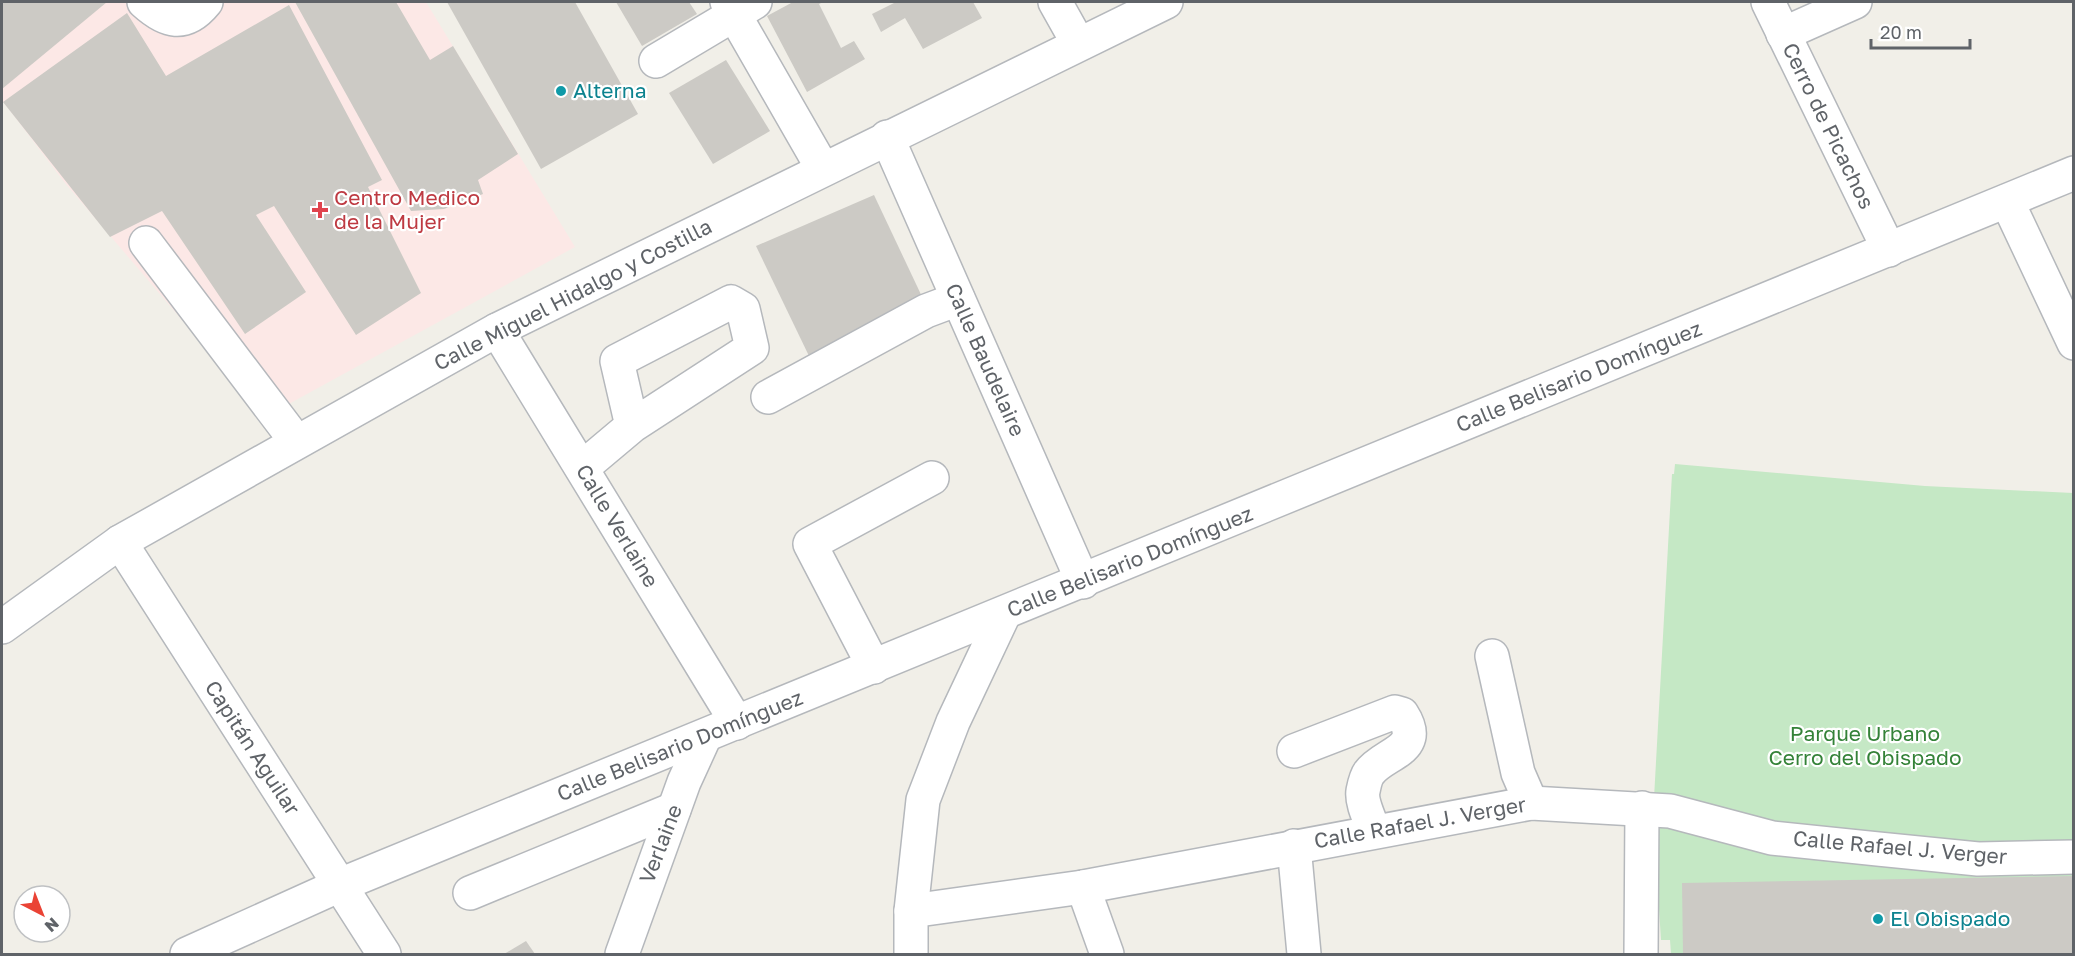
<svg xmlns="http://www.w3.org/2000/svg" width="2075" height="956" font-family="'Golos Text',sans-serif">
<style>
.medical{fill:#fce8e6}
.green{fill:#c5e8c5}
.building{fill:#cccac5}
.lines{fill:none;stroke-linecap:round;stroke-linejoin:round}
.minor-casing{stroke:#b5b8bc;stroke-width:36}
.minor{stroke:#fff;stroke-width:33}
.culture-dot{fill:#0f9aa8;stroke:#fff;stroke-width:2}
.health-dot{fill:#e0444e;stroke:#fff;stroke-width:2}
.labels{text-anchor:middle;stroke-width:4.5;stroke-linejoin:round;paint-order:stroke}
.culture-label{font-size:21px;fill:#0d838f;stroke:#fff;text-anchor:start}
.street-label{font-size:21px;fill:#5f6368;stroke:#fff}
.health-label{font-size:21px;fill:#be3a42;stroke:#fff;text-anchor:start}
.park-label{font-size:21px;fill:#348238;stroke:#fff}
</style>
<rect width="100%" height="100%" fill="#f1efe8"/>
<polygon class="medical" points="2,2 426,2 575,247 265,417 65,183 2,100"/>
<polygon class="green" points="1675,464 1925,486 2073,493 2073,954 1671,954 1670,940 1661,940 1653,816 1672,474 1674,474"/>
<g class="building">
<polygon points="2,2 107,2 2,89"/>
<polygon points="295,2 396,2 430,60 453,46 518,154 478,180 483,194 444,209 411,211"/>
<polygon points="447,2 575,2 638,114 541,169"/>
<polygon points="616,2 689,2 697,14 642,46"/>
<polygon points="793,2 823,2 819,4 841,48 854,41 865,59 807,92 767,16"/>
<polygon points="896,2 973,2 982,18 923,49 905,18 881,32 872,14"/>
<polygon points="289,5 382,180 368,187 421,293 356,335 274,206 256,215 306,292 245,334 162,211 110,237 3,102 127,13 166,76"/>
<polygon points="726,60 770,131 713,164 669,93"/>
<polygon points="874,195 925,303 809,356 756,246"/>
<polygon points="2074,876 2074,954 1683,954 1682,883"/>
<polygon points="526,941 535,954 504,954"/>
</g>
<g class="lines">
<defs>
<g id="minor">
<path d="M144,2C166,22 185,28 206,2"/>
<polyline points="727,2 823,169"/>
<polyline points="1055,2 1078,43"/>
<polyline points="1768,2 1889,250"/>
<polyline points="1783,34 1855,2"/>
<polyline points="656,61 755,2"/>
<polyline points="887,137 1083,582"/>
<polyline points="2007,201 2074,343"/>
<polyline points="146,243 296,441"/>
<polyline points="497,330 737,723"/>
<polyline points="768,397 926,311 958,299"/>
<polyline points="582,468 632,426 752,348 743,309 731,302 617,361 632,426"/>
<polyline points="120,542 384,954"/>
<polyline points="2,627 120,542 497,330 1166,2"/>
<polyline points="1492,656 1518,773 1531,803"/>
<polyline points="874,667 810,544 932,478"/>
<path d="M1294,751L1395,712L1402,714C1426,751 1384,752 1369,773C1366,777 1364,786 1363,791C1361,802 1370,820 1374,831"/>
<polyline points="1294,846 1304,954"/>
<polyline points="1083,887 1107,954"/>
<polyline points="470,893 674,809"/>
<polyline points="911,911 1083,887 1531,803 1670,811 1772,838 1878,849 1978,859 2074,857"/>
<polyline points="187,954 340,885 2074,173"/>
<polyline points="622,954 684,782 705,736"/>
<polyline points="911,954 911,911 923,800 953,722 1004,614"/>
<polyline points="1641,954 1642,808"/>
</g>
</defs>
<use href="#minor" class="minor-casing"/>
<use href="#minor" class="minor"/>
</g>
<g class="culture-dot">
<circle cx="561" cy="91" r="6"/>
<circle cx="1878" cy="919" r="6"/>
</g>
<path class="health-dot" d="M317 201h6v6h6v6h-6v6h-6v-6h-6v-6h6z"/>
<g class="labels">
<g class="culture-label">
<text x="573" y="98">Alterna</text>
<text x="1890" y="926">El Obispado</text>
</g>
<g class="street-label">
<text transform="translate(1828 126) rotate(64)" y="7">Cerro de Picachos</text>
<text transform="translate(573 295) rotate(-27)" y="7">Calle Miguel Hidalgo y Costilla</text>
<text transform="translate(985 360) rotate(66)" y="7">Calle Baudelaire</text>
<text transform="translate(1579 377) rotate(-22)" y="7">Calle Belisario Domínguez</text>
<text transform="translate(617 526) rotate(59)" y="7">Calle Verlaine</text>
<text transform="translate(1130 562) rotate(-22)" y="7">Calle Belisario Domínguez</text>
<text transform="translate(680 746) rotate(-22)" y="7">Calle Belisario Domínguez</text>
<text transform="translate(252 748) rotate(57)" y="7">Capitán Aguilar</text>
<text transform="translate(1420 823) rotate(-10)" y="7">Calle Rafael J. Verger</text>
<text transform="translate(661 844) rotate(-69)" y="7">Verlaine</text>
<text transform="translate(1900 848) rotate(5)" y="7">Calle Rafael J. Verger</text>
</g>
<g class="health-label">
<text x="334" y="205">Centro Medico<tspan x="334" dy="24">de la Mujer</tspan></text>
</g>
<g class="park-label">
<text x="1865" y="741">Parque Urbano<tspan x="1865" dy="24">Cerro del Obispado</tspan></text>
</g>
</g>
<rect width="2075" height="956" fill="none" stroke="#5f6368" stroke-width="6"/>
<g transform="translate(42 914) rotate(138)"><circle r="28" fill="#ffffff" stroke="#bfc1c3" stroke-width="1.5"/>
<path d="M0-4.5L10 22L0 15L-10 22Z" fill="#ea4335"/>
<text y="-9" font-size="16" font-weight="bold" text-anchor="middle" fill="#5f6368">N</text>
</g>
<path d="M1871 39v9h99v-9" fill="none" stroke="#5f6368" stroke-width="3"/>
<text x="1880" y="39" font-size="18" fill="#5f6368" stroke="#ffffff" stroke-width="4.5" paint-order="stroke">20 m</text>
</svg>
